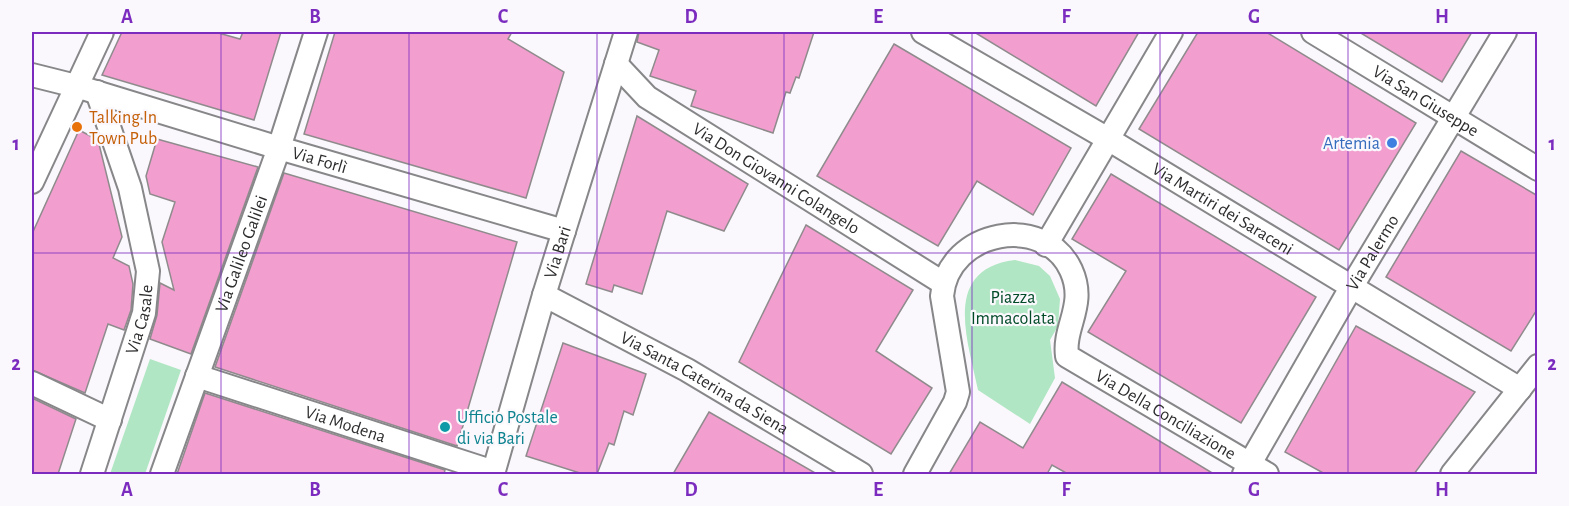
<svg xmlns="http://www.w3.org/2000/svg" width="1569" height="506" font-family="'Alegreya Sans',sans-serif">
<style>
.green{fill:#b0e6c3}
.building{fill:#f29ece;stroke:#8f8b8d;stroke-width:1.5}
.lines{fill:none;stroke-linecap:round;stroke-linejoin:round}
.minor-casing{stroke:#878689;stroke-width:26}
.minor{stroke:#fff;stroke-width:22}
.grid{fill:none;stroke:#7b2cbf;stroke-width:1.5;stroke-opacity:0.55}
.food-dot{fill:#e8710a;stroke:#faf8fc;stroke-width:2}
.shop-dot{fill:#3f7fe0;stroke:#faf8fc;stroke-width:2}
.culture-dot{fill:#0f9aa8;stroke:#faf8fc;stroke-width:2}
.labels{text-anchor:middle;stroke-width:4.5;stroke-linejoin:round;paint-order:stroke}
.street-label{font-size:18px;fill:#2d2c2e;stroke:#faf8fc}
.food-label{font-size:18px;fill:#c56008;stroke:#faf8fc;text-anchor:start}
.shop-label{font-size:18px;fill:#366cbe;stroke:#faf8fc;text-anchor:end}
.park-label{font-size:18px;fill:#004a28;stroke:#faf8fc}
.culture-label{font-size:18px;fill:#0d838f;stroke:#faf8fc;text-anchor:start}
.neatline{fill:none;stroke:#7b2cbf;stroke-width:2}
.grid-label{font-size:20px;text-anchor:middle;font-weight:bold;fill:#7b2cbf}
</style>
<rect width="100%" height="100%" fill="#faf8fc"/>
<g class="green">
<path d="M1015,260L1039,266L1050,276L1060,299L1058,326L1050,340L1055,378L1030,424L978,390C968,341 941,269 1015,260Z"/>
<polygon points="150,359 181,370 145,474 110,474"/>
</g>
<g class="building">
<polygon points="122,32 215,32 240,39 243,32 281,32 254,120 102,75"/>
<polygon points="335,32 512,32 508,39 564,72 526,198 304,134"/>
<polygon points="639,32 814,32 799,78 796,77 790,93 786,92 773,133 691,106 696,91 650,76 659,50 637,42"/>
<polygon points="974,32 1139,32 1096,106"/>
<polygon points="1198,32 1266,32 1416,123 1339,250 1139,129"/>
<polygon points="1359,32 1472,32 1442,82"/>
<polygon points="894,44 1071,148 1033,215 977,181 938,246 817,176"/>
<polygon points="637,116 748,184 724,231 667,211 642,294 614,285 612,292 586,284"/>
<polygon points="79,130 98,140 122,237 113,258 129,266 133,284 131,310 124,330 108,324 85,393 32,370 32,234"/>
<polygon points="157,139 258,167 191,354 150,339 157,315 160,283 174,290 162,242 175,202 150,194 146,176"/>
<polygon points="1461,151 1538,196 1538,308 1511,351 1386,277"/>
<polygon points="284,173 517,242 457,446 215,367"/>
<polygon points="1111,174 1316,297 1241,423 1088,332 1126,271 1072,239"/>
<polygon points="806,225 913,290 876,351 932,388 891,454 739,362"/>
<polygon points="1356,326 1475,392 1414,474 1325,474 1285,452"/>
<polygon points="563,343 646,374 633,415 624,411 614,445 609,443 597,474 583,474 526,456"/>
<polygon points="1062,382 1214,474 1068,474 1052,465 1047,474 949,474 980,422 1023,448"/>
<polygon points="205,393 445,470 444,474 177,474"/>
<polygon points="32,398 76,419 58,474 32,474"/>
<polygon points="709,412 817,474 673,474"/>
</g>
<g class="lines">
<defs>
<g id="minor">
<path id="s1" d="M923,32L1108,139L1520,389"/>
<path id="s2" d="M1313,32L1538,169"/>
<path id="s3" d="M616,64L647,97L943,283"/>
<path id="s4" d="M32,75L76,86L279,148L564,231"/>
<polyline points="32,182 102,32"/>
<polyline points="1046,245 1171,32"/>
<path id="s5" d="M544,295L687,370L861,474"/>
<path id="s6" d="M197,376L494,472"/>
<polyline points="32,383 110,420"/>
<path id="s7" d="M92,474L144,313L148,271L130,188L97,92"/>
<path id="s8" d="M162,474L279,148L316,32"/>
<path id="s9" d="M493,474L544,295L626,32"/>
<path id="s10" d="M915,474L955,402L958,392L942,296C948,229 1045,213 1071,270C1087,305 1063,326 1067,356L1267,474"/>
<path id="s11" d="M1244,474L1352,286L1505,32"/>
<polyline points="1452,474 1538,366"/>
</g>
</defs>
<use href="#minor" class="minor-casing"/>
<use href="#minor" class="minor"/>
</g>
<path class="grid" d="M221,32V474M409,32V474M597,32V474M784,32V474M972,32V474M1160,32V474M1348,32V474M32,253H1538"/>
<circle class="food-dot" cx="77" cy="127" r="6"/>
<circle class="shop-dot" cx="1392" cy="143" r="6"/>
<circle class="culture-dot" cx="445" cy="427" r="6"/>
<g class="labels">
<g class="street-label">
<text dy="6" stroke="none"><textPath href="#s2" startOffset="132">Via San Giuseppe</textPath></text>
<text dy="6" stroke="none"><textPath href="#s4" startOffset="300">Via Forlì</textPath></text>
<text dy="6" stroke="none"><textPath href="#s3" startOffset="198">Via Don Giovanni Colangelo</textPath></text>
<text dy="6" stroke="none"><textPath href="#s1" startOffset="348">Via Martiri dei Saraceni</textPath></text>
<text dy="6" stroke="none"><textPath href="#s9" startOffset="231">Via Bari</textPath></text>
<text dy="6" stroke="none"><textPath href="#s11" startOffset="256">Via Palermo</textPath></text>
<text dy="6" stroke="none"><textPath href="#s8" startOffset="234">Via Galileo Galilei</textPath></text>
<text dy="6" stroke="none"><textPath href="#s7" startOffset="162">Via Casale</textPath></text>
<text dy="6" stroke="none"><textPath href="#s5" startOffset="183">Via Santa Caterina da Siena</textPath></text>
<text dy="6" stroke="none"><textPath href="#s10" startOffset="567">Via Della Conciliazione</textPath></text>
<text dy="6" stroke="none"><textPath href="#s6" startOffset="156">Via Modena</textPath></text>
</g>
<g class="food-label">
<text x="89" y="123">Talking In<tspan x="89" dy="21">Town Pub</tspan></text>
</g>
<g class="shop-label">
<text x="1380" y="149">Artemia</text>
</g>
<g class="park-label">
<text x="1013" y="303">Piazza<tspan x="1013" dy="21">Immacolata</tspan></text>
</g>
<g class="culture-label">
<text x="457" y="423">Ufficio Postale<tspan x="457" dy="21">di via Bari</tspan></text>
</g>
</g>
<rect width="1569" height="506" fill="none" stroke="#faf8fc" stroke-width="66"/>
<rect x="33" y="33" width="1503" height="440" class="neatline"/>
<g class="grid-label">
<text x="127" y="23">A</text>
<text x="315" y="23">B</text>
<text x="503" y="23">C</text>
<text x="691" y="23">D</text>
<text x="878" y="23">E</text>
<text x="1066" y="23">F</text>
<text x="1254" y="23">G</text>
<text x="1442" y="23">H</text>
<text x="16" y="150">1</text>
<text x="1552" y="150">1</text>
<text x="16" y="370">2</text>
<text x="1552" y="370">2</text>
<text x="127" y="496">A</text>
<text x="315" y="496">B</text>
<text x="503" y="496">C</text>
<text x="691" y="496">D</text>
<text x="878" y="496">E</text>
<text x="1066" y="496">F</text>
<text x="1254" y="496">G</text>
<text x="1442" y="496">H</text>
</g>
</svg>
